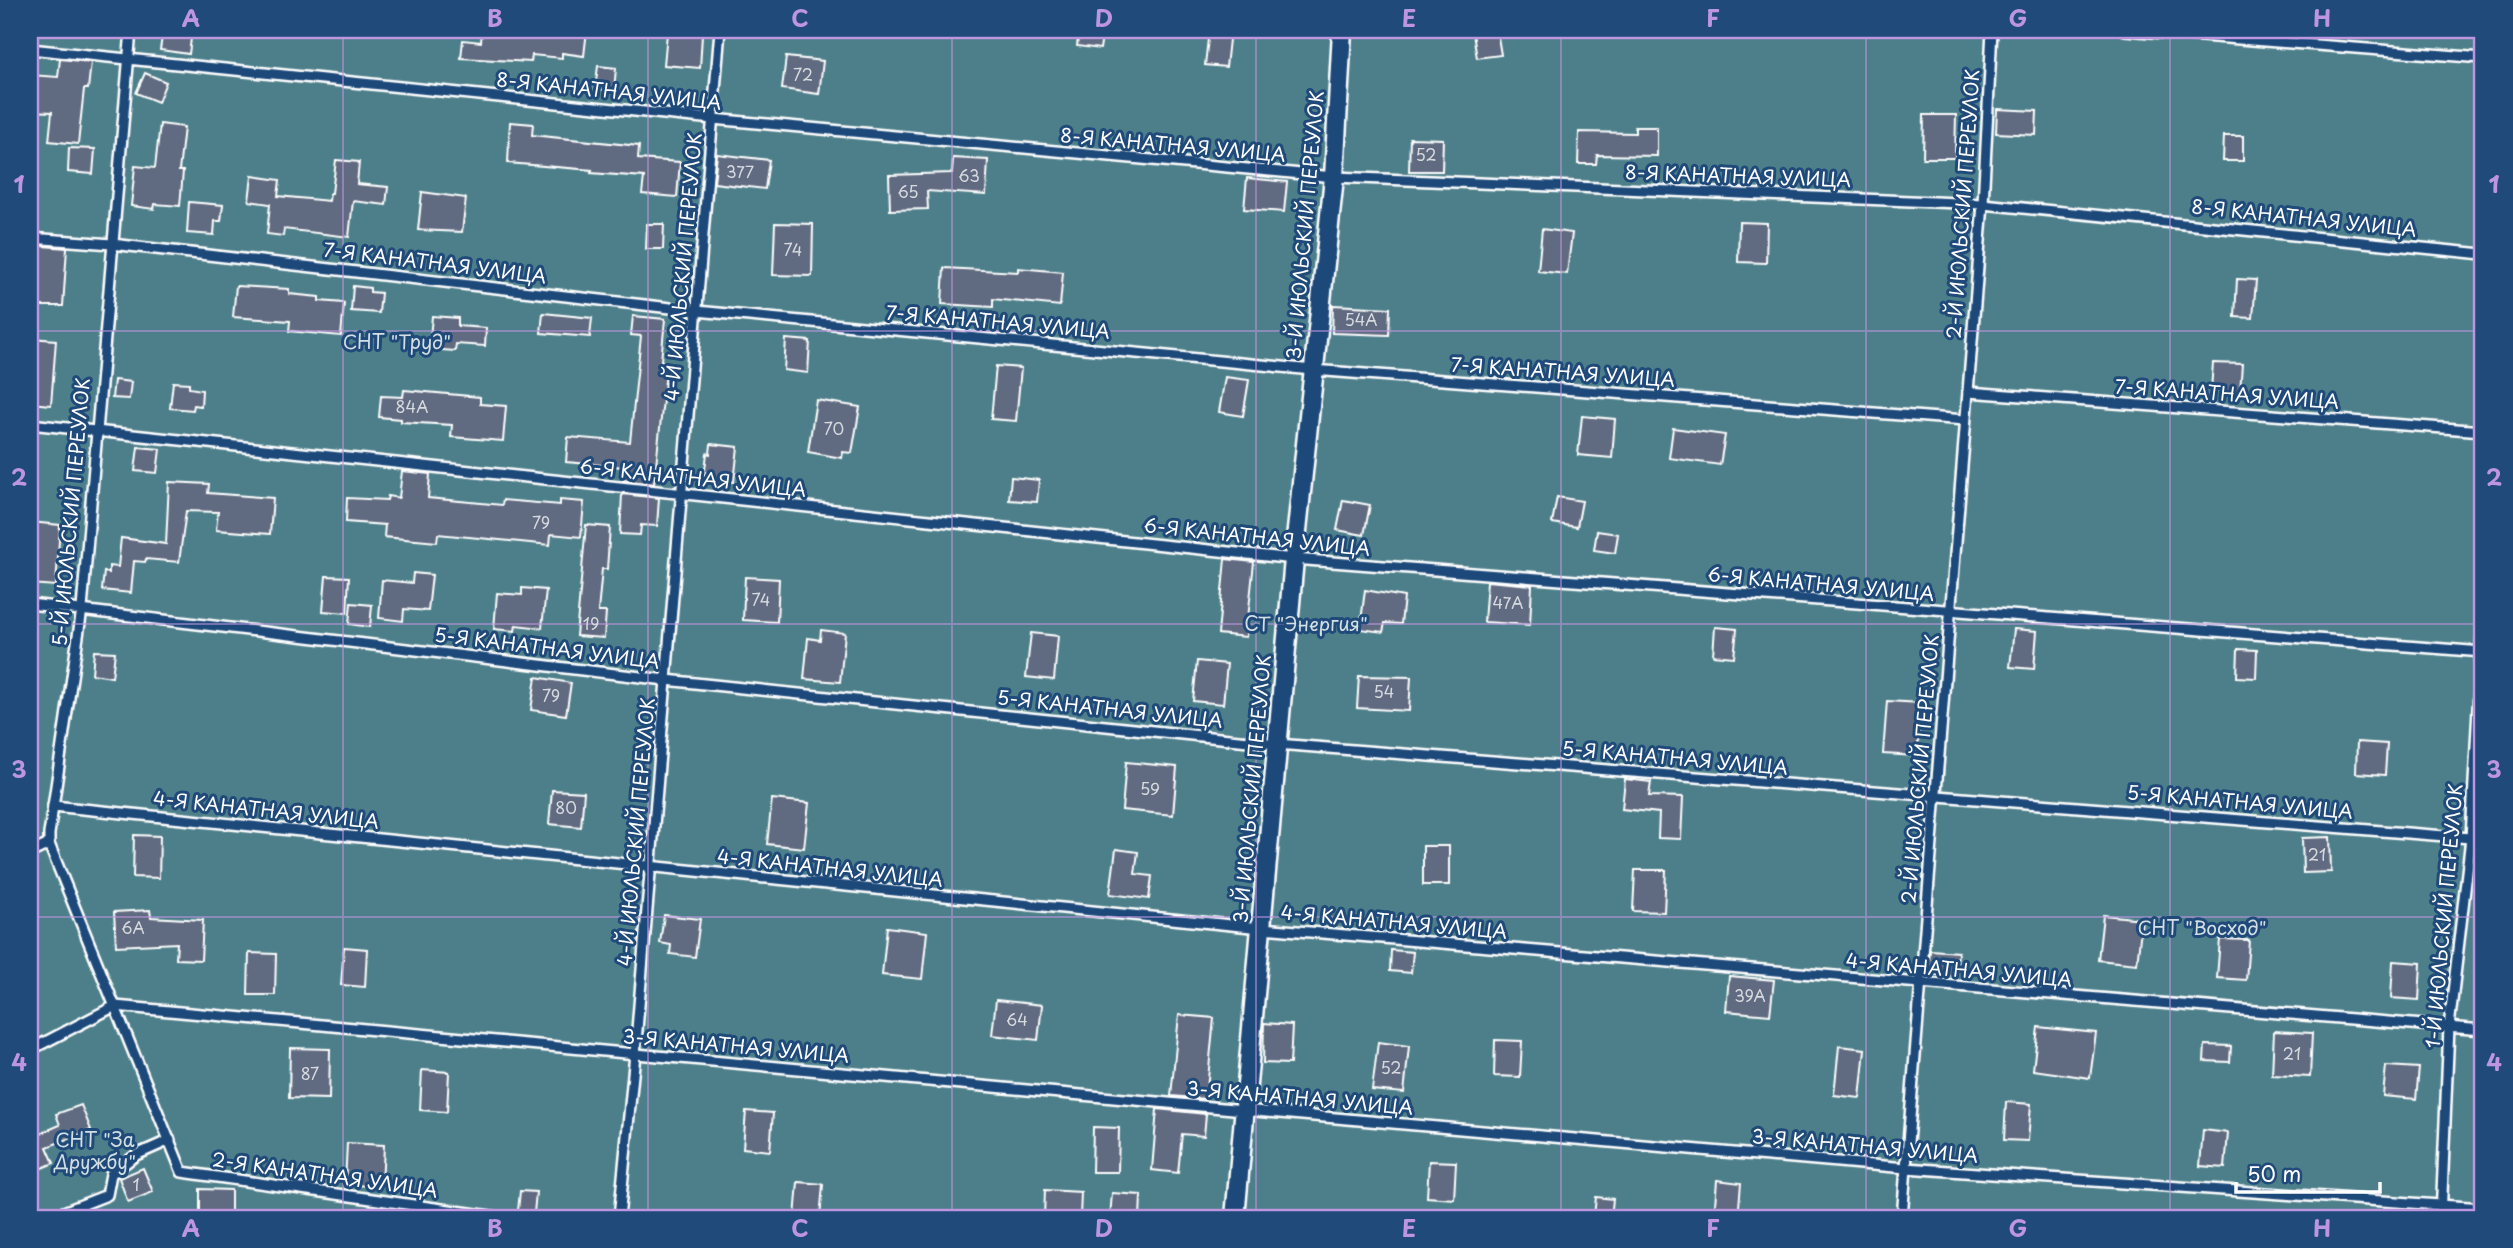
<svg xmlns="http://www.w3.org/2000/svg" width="2513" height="1248" font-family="'Playpen Sans',sans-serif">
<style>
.green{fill:#4e7f8a;stroke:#a6bfc4;stroke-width:2}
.building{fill:#606b80;stroke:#fff;stroke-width:2}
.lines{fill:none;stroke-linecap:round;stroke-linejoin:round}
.service-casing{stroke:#fff;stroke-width:14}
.minor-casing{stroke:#fff;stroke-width:23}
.service{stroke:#1f4a7a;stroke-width:9}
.minor{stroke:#1f4a7a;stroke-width:18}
.grid{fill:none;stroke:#bd96df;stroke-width:2;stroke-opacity:0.55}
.labels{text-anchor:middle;stroke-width:6;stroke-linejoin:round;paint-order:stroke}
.number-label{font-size:16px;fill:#d7dadf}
.street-label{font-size:19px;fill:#fff;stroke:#1f4a7a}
.park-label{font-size:19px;fill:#d3dfe2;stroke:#1f4a7a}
.neatline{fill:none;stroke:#bd96df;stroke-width:2.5}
.grid-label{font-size:23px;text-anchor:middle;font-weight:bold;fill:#bd96df}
</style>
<rect width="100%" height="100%" fill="#32547c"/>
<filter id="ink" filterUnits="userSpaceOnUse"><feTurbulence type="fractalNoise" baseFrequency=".0143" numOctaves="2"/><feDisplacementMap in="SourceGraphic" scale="14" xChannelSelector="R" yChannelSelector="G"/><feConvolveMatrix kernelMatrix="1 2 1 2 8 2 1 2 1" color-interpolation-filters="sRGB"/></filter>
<g filter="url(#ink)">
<rect class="green" x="30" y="30" width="2453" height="1188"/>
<g class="building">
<polygon points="163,30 192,30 189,54 160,50"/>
<polygon points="482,30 587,30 584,56 562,53 562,58 532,55 531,62 461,58 463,40 481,42"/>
<polygon points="1079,30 1103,30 1100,49 1077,46"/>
<polygon points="1209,30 1230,30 1226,67 1205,65"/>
<polygon points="1497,31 1501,55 1477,58 1473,34"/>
<polygon points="667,33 702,35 700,68 664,65"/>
<polygon points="786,57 823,61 819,94 782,89"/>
<polygon points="60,59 91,62 88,89 84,89 78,144 49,141 52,112 30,111 30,75 58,77"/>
<polygon points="598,66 616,68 614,91 595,89"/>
<polygon points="145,73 166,82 158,102 136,93"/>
<polygon points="1997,109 2037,111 2036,135 1996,133"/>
<polygon points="1924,115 1956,115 1955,158 1923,158"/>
<polygon points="510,122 533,124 532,135 639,146 638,159 680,162 677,197 642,194 644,177 591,173 592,170 508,163"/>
<polygon points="160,124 184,127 179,171 183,171 180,206 155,204 154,209 131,206 135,166 155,168"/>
<polygon points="1635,127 1657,127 1657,156 1597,155 1596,164 1578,164 1579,132 1635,133"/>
<polygon points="2224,136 2243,136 2243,161 2223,161"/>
<polygon points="1410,138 1443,139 1442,171 1409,171"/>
<polygon points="69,148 95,149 93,174 68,172"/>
<polygon points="717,154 769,160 765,189 714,183"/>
<polygon points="953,158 988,160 986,195 927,191 928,209 890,210 889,175 952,173"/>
<polygon points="336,160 359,162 357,184 388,187 386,205 353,201 349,237 284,229 283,236 267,234 270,204 249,201 252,176 280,180 278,196 329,201 330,193 332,193"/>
<polygon points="1247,178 1287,182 1284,212 1244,209"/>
<polygon points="422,192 466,198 462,232 418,230"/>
<polygon points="189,202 223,205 221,221 215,221 214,235 187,233"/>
<polygon points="1739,222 1767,223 1766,263 1738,262"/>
<polygon points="775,223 813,224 812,276 773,275"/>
<polygon points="647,224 664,224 663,249 646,249"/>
<polygon points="1542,229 1572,233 1567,274 1538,271"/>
<polygon points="30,245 67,248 63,306 30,306"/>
<polygon points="944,268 1018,272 1018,268 1063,272 1060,306 993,299 993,307 942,304"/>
<polygon points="2237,279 2256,280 2253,318 2235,317"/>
<polygon points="236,286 289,289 289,294 319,297 319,301 344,303 341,336 289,331 290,321 233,317"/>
<polygon points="353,286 370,288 370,292 381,293 379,313 351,311"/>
<polygon points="1333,305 1390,308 1389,335 1332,333"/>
<polygon points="543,313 592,318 590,337 541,333"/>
<polygon points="432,316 458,318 458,326 486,328 485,346 456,344 455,351 429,349"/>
<polygon points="633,316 665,319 661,361 667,362 654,484 623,480 624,467 566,462 568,437 630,442 641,336 631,335"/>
<polygon points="30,338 56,340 51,405 30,403"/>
<polygon points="786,339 810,341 808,373 784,370"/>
<polygon points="2213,363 2242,364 2240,392 2211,390"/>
<polygon points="996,366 1021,368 1016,421 991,419"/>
<polygon points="1225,377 1249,380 1243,416 1219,412"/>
<polygon points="114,380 131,382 129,399 112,398"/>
<polygon points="173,382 189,383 189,388 202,390 201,406 194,405 193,410 170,408"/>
<polygon points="404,390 480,397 480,404 506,406 503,441 451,437 452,425 401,422 401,419 379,417 381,396 403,397"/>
<polygon points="816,400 860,407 852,453 843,452 842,458 808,452"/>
<polygon points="1582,416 1615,419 1612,458 1578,455"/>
<polygon points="1673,428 1725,435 1720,465 1669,458"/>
<polygon points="711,444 738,447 734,482 704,479 707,453 710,454"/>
<polygon points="138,447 160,449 157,473 135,471"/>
<polygon points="402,471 430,474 428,498 502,505 503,500 560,505 560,500 584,502 581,537 551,534 550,545 438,534 437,542 384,537 385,525 346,522 347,498 387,500 388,496 399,498"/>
<polygon points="1011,477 1039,480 1037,502 1009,500"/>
<polygon points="169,482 209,484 208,493 273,498 270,534 216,530 218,512 186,511 179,562 146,559 145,562 134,561 131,593 102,590 104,572 109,573 109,566 118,567 121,538 166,544"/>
<polygon points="622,494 659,498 657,526 641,525 640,535 620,534"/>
<polygon points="1557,497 1582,501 1577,527 1552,523"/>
<polygon points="1343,500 1370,505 1364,535 1337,530"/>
<polygon points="30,522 60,525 56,586 30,584"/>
<polygon points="586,525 610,527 607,569 602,569 598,612 606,612 604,638 576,636"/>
<polygon points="1597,531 1618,534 1615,553 1594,550"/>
<polygon points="1225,559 1254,562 1246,637 1218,634"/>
<polygon points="413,573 432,575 428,611 404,609 403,621 379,618 382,580 412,583"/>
<polygon points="326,576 349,577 347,613 323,611"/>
<polygon points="745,577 779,579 777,622 743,620"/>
<polygon points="1487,581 1532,585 1530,625 1484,622"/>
<polygon points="522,588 546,590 542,628 516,625 515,631 494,629 497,593 522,595"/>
<polygon points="1365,590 1404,597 1401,624 1385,623 1383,632 1360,629"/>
<polygon points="351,603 372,605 370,627 349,624"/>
<polygon points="1715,627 1737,629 1734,657 1713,655"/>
<polygon points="2014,629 2037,631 2034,669 2010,667"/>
<polygon points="821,630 845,633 840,682 804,679 808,638 820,640"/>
<polygon points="1031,633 1058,636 1054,680 1026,677"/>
<polygon points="2238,649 2257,650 2256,678 2237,677"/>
<polygon points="94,651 115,652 112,677 92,674"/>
<polygon points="1197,661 1227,664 1223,704 1193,701"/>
<polygon points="1359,676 1411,677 1409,711 1357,708"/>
<polygon points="536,677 571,683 566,715 531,710"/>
<polygon points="1887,701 1921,703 1917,756 1883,754"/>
<polygon points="2357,742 2387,744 2385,775 2356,773"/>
<polygon points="1126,762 1177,767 1173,815 1122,810"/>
<polygon points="1625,779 1651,782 1649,796 1683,797 1681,839 1658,838 1659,813 1622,809"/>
<polygon points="552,790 584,792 581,827 549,824"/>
<polygon points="772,799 809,803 804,848 767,844"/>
<polygon points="134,835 160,836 159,878 133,877"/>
<polygon points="2330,837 2331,872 2303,873 2302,838"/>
<rect x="1423" y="846" width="26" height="39"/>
<polygon points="1116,849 1138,852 1135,874 1152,876 1149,899 1110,894"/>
<polygon points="1635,870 1666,870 1664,912 1633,911"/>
<polygon points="150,910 151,917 203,920 201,960 176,959 177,943 116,946 114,912"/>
<polygon points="664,915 700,919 695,957 670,954 671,945 660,943"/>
<polygon points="2103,915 2142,919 2137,964 2098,960"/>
<polygon points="887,927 927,932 922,979 882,975"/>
<polygon points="2220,939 2249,940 2246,980 2217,978"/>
<polygon points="344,947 367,949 365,987 341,985"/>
<polygon points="1391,950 1413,952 1411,973 1390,971"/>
<polygon points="1930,950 1958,952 1956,977 1928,974"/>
<polygon points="249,953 276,954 275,995 248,995"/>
<polygon points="2393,961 2421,963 2419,1000 2391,998"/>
<polygon points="1729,976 1774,980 1770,1015 1726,1011"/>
<polygon points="996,1000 1042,1005 1038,1040 992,1035"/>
<polygon points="1179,1015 1214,1018 1206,1099 1171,1096"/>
<polygon points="1264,1023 1292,1025 1290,1064 1263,1063"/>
<polygon points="2038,1027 2096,1033 2090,1078 2033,1070"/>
<polygon points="2274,1031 2312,1033 2310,1077 2272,1075"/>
<polygon points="1495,1040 1522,1041 1520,1077 1494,1076"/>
<polygon points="1378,1042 1409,1046 1404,1093 1372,1090"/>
<polygon points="2205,1045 2231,1046 2230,1062 2204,1061"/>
<polygon points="1839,1046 1865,1049 1860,1098 1834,1095"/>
<polygon points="290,1048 330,1049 329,1099 289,1098"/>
<polygon points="2386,1066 2419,1068 2416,1099 2383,1096"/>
<polygon points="422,1070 449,1072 447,1112 420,1110"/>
<polygon points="2006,1102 2031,1104 2028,1141 2004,1140"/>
<polygon points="81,1105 91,1130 47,1147 54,1163 30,1173 30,1138 60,1125 56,1114"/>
<polygon points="1157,1109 1206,1114 1204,1136 1182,1134 1178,1173 1152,1170"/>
<polygon points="746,1111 773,1113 770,1151 743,1148"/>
<polygon points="1093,1127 1119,1128 1118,1172 1092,1172"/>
<polygon points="2203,1130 2228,1133 2225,1168 2200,1166"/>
<polygon points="347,1143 384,1145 382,1186 345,1185"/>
<polygon points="1429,1161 1456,1162 1454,1199 1427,1197"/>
<polygon points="143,1168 153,1192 128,1202 119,1178"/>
<polygon points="1717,1180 1741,1183 1738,1218 1714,1218"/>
<polygon points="798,1182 823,1184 820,1218 795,1218"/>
<polygon points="200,1189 231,1190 231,1215 200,1215"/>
<polygon points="1045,1190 1081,1192 1080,1218 1044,1218"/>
<polygon points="520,1191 536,1192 534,1213 518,1211"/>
<polygon points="1112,1193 1141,1195 1140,1218 1110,1218"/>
<polygon points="1596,1197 1613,1199 1611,1218 1594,1217"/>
</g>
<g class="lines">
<defs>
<g id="service">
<polyline points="131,30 82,609 49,834 49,844 182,1172 505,1218"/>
<polyline points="2125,30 2483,58"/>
<polyline points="30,49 713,119 1334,177 1983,204 2483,254"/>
<polyline points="30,238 112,244 697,311 1313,370 1965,420"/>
<polyline points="1968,392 2483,431"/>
<polyline points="30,424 1294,559 2483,652"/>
<polyline points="30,604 666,680 1277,744 2483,839"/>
<polyline points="53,806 1261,928 2483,1030"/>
<polyline points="30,853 49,844"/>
<polyline points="30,1050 115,1006 1244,1110 1906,1168 2483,1208"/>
<polyline points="48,1218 107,1195 111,1174 136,1155 170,1140"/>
<polyline points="619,1218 635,1054 720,30"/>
<polyline points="1902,1218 1983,204 1992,30"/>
<polyline points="2441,1218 2449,1027 2471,838 2483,616"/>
</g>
<polyline id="minor" points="1235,1218 1294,559 1334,177 1342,30"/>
</defs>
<use href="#service" class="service-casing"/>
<use href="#minor" class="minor-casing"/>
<use href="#service" class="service"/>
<use href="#minor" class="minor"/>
</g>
</g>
<path class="grid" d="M343,30V1218M648,30V1218M952,30V1218M1256,30V1218M1561,30V1218M1866,30V1218M2170,30V1218M30,331H2483M30,624H2483M30,917H2483"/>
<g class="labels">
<g class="number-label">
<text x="803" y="81">72</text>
<text x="1426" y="161">52</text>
<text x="740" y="178">377</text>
<text x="969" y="182">63</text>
<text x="908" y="198">65</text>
<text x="793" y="256">74</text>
<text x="1361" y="326">54А</text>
<text x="412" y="413">84А</text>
<text x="834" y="435">70</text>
<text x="541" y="529">79</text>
<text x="761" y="606">74</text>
<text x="1508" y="609">47А</text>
<text x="591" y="630">19</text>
<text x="1384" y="698">54</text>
<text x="551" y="702">79</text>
<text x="1150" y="795">59</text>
<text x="566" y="814">80</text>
<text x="2317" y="861">21</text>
<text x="133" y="934">6А</text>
<text x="1750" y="1002">39А</text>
<text x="1017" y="1026">64</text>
<text x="2292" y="1060">21</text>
<text x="1391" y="1074">52</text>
<text x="310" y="1080">87</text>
<text x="136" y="1191">1</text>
</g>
<g class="street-label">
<text transform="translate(609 91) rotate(6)" y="7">8-Я КАНАТНАЯ УЛИЦА</text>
<text transform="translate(1173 145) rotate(5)" y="7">8-Я КАНАТНАЯ УЛИЦА</text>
<text transform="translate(1738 176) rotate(2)" y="7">8-Я КАНАТНАЯ УЛИЦА</text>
<text transform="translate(1963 204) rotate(-86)" y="7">2-Й ИЮЛЬСКИЙ ПЕРЕУЛОК</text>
<text transform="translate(2304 218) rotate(6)" y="7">8-Я КАНАТНАЯ УЛИЦА</text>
<text transform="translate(1305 225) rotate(-85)" y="7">3-Й ИЮЛЬСКИЙ ПЕРЕУЛОК</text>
<text transform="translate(435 263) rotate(7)" y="7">7-Я КАНАТНАЯ УЛИЦА</text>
<text transform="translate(683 267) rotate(-85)" y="7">4-Й ИЮЛЬСКИЙ ПЕРЕУЛОК</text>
<text transform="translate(998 322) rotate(5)" y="7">7-Я КАНАТНАЯ УЛИЦА</text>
<text transform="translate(1563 372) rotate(4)" y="7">7-Я КАНАТНАЯ УЛИЦА</text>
<text transform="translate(2227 394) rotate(4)" y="7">7-Я КАНАТНАЯ УЛИЦА</text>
<text transform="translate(693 478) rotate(6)" y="7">6-Я КАНАТНАЯ УЛИЦА</text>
<text transform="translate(71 512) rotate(-85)" y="7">5-Й ИЮЛЬСКИЙ ПЕРЕУЛОК</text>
<text transform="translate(1257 537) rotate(6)" y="7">6-Я КАНАТНАЯ УЛИЦА</text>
<text transform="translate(1821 584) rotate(5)" y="7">6-Я КАНАТНАЯ УЛИЦА</text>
<text transform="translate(547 648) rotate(7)" y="7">5-Я КАНАТНАЯ УЛИЦА</text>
<text transform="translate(1110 709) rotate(6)" y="7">5-Я КАНАТНАЯ УЛИЦА</text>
<text transform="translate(1675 758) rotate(5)" y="7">5-Я КАНАТНАЯ УЛИЦА</text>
<text transform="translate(1920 769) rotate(-85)" y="7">2-Й ИЮЛЬСКИЙ ПЕРЕУЛОК</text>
<text transform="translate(1252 789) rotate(-85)" y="7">3-Й ИЮЛЬСКИЙ ПЕРЕУЛОК</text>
<text transform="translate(2240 802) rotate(5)" y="7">5-Я КАНАТНАЯ УЛИЦА</text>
<text transform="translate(266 810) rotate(6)" y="7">4-Я КАНАТНАЯ УЛИЦА</text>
<text transform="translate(636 832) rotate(-85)" y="7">4-Й ИЮЛЬСКИЙ ПЕРЕУЛОК</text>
<text transform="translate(830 868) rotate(6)" y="7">4-Я КАНАТНАЯ УЛИЦА</text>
<text transform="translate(2444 916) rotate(-85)" y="7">1-Й ИЮЛЬСКИЙ ПЕРЕУЛОК</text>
<text transform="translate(1394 922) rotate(5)" y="7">4-Я КАНАТНАЯ УЛИЦА</text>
<text transform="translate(1959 970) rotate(5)" y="7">4-Я КАНАТНАЯ УЛИЦА</text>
<text transform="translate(736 1046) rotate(5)" y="7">3-Я КАНАТНАЯ УЛИЦА</text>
<text transform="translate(1300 1098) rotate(5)" y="7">3-Я КАНАТНАЯ УЛИЦА</text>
<text transform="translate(1865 1146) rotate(5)" y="7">3-Я КАНАТНАЯ УЛИЦА</text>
<text transform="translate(325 1175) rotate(8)" y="7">2-Я КАНАТНАЯ УЛИЦА</text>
</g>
<g class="park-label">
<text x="397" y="349">СНТ "Труд"</text>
<text x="1306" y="631">СТ "Энергия"</text>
<text x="2202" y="935">СНТ "Восход"</text>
<text x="95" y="1147">СНТ "За<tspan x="95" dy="22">Дружбу"</tspan></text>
</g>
</g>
<rect width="2513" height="1248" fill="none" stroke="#1f4a7a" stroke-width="77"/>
<path d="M2236 1182v10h144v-10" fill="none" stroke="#ffffff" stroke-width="3.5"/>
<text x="2247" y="1182" font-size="21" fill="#ffffff" stroke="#1f4a7a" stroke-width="5" paint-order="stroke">50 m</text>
<rect x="38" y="38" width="2436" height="1172" class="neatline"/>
<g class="grid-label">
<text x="191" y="27">A</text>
<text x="495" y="27">B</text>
<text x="800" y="27">C</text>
<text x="1104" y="27">D</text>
<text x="1409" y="27">E</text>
<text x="1713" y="27">F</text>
<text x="2018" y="27">G</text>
<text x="2322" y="27">H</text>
<text x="19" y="193">1</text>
<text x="2494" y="193">1</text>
<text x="19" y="486">2</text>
<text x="2494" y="486">2</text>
<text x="19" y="778">3</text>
<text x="2494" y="778">3</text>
<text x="19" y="1071">4</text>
<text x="2494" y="1071">4</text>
<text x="191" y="1237">A</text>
<text x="495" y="1237">B</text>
<text x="800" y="1237">C</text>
<text x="1104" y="1237">D</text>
<text x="1409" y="1237">E</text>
<text x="1713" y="1237">F</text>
<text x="2018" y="1237">G</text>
<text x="2322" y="1237">H</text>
</g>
</svg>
